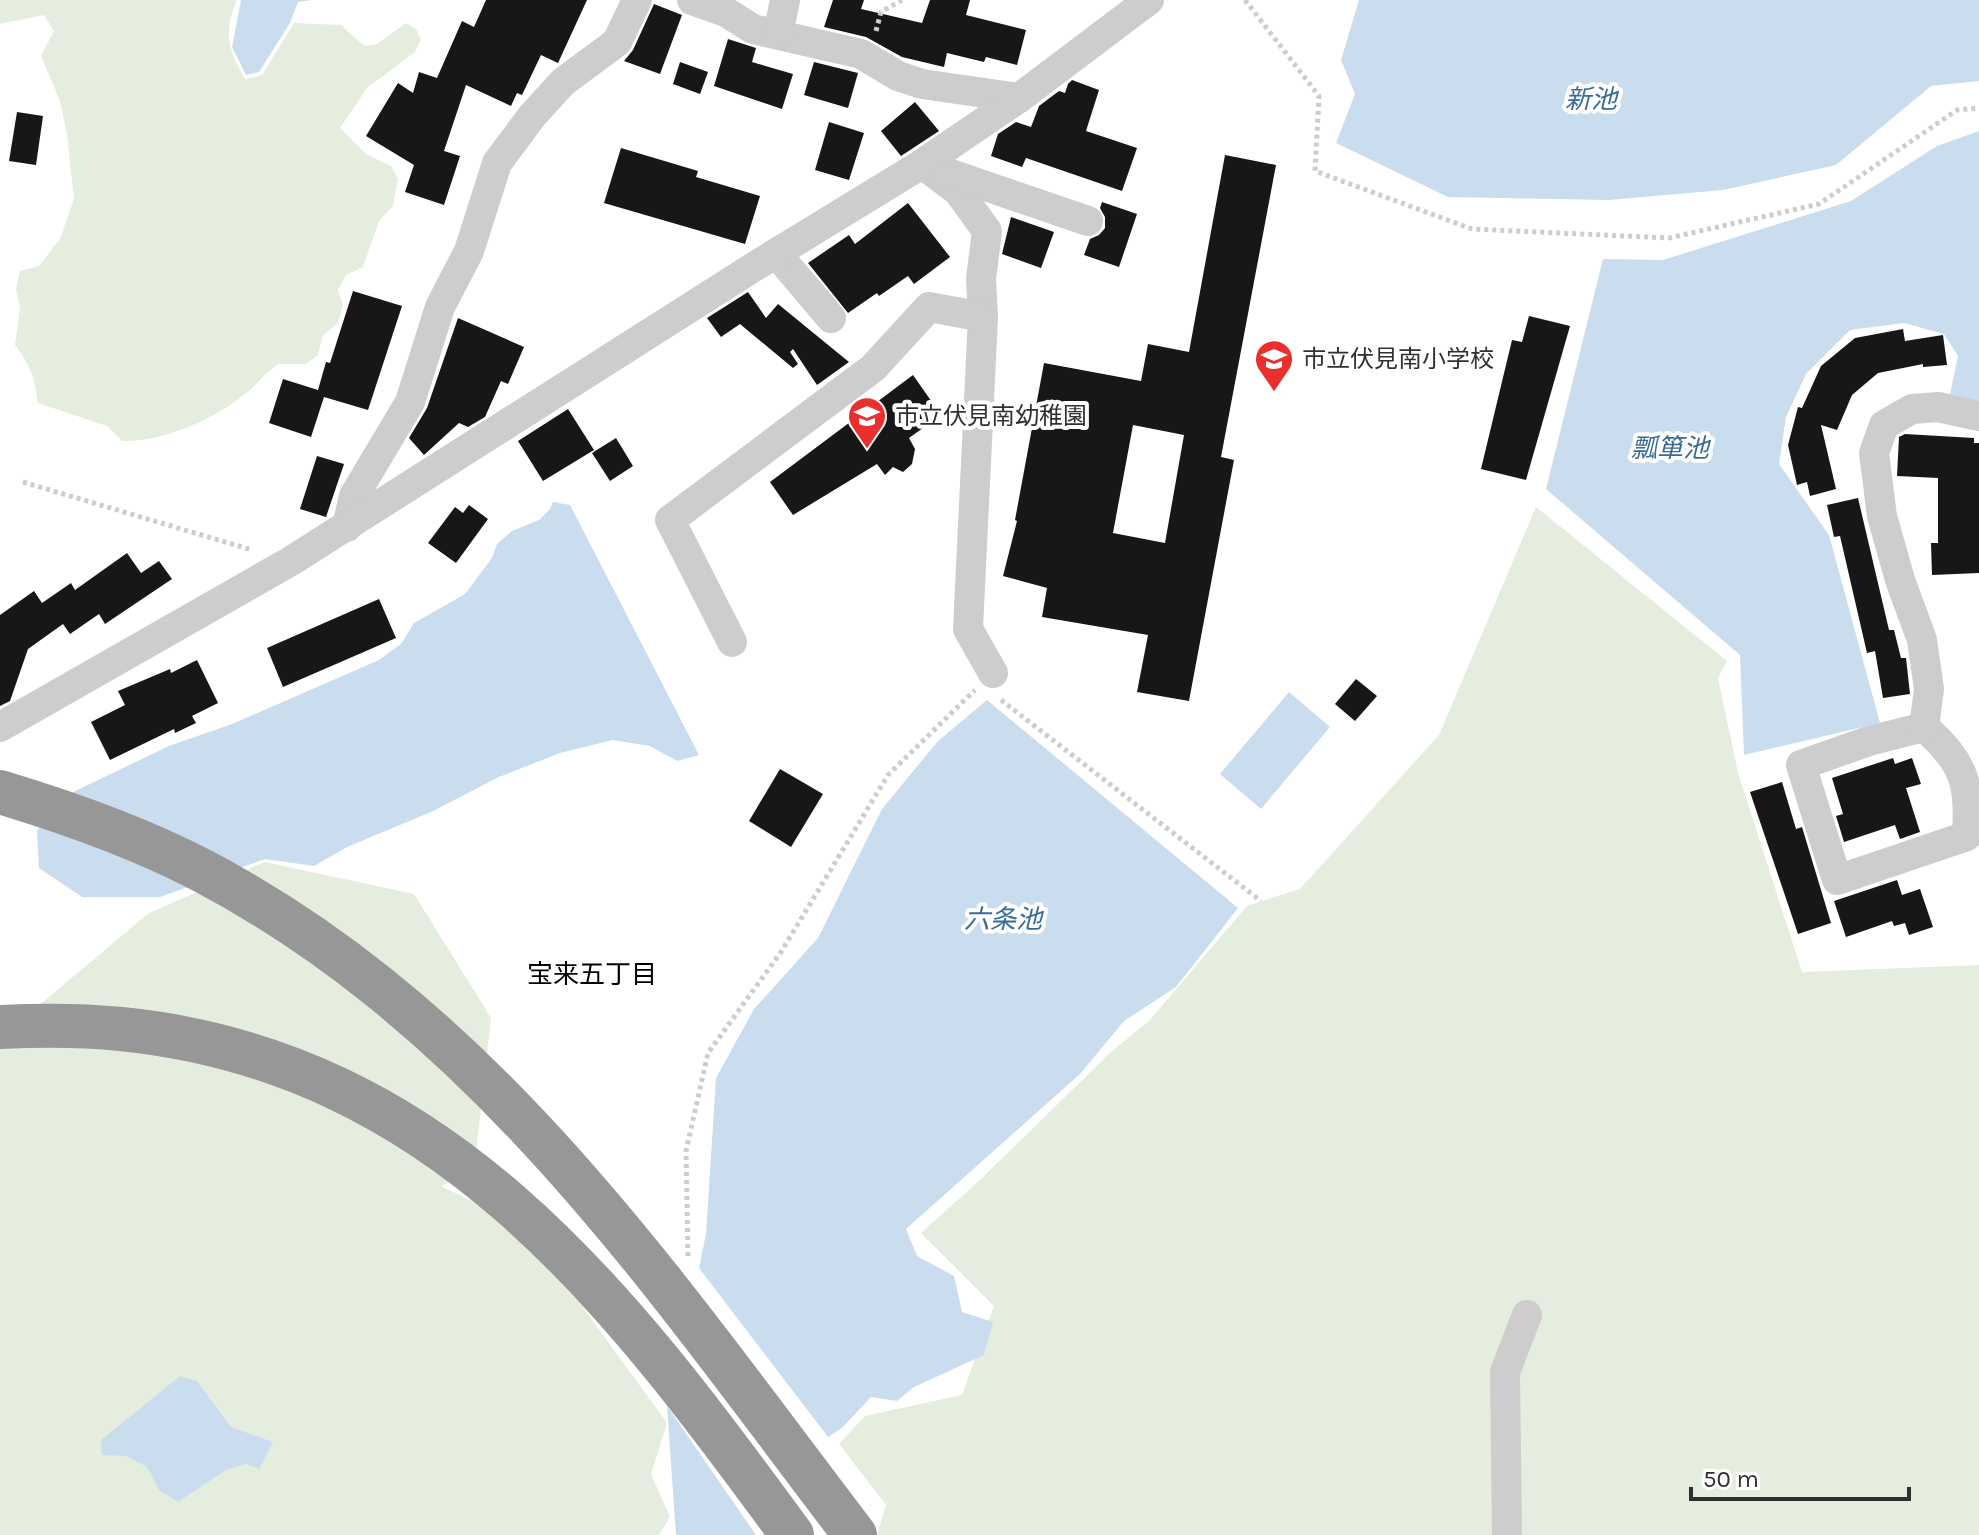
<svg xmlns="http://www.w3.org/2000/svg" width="1979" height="1535" font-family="Karla,'Noto Sans JP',sans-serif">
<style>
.green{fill:#e5edde}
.water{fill:#caddee}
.building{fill:#171717;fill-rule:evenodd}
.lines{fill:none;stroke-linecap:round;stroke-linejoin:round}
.path{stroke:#cdcdcd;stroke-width:5;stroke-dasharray:4 4;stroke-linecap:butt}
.minor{stroke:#cdcdcd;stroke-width:30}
.highway{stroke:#979797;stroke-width:44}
.labels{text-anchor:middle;stroke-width:8;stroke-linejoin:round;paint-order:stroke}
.poi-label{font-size:24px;fill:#303030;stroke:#fff;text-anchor:start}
.water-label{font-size:26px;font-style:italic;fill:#3a6c96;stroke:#fff}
.neighbourhood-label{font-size:26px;fill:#000;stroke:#fff}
</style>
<rect width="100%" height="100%" fill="#fff"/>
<g class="green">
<path d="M0,0H237C223,33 228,50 245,79L262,75L294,23L341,25L364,46L377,44L406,23L416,29L421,40L415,52L367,88L340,128L366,154L391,166L398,179L393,206L379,221L363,267L346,275L338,290L343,305L338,323L323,335L318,355L306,364H278C267,372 259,381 250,390C218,418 164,442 122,441L107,426L38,403C35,379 30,364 15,345L20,308L16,289L20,271L39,266L60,239L74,199L67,134L60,101L41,56L54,31L44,15L0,24Z"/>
<polygon points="1536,507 1727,661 1718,678 1738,773 1802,972 1979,965 1979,1535 877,1535 886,1505 839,1444 865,1416 962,1395 994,1306 921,1233 982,1178 1111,1052 1149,1021 1247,906 1300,889 1439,735"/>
<polygon points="265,862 414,894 491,1018 474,1171 441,1186 492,1211 579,1302 667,1423 651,1474 670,1517 659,1535 0,1535 0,1038 149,913"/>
</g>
<g class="water">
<polygon points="241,0 312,0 298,2 290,23 259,72 246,75 232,47"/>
<polygon points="1359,0 1979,0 1979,81 1931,86 1836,165 1723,190 1609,200 1448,197 1336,143 1355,94 1341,60"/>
<polygon points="1979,131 1979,402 1950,394 1958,356 1944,334 1904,323 1850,330 1806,374 1786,417 1779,464 1829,535 1880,723 1744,755 1740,655 1546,489 1603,259 1663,260 1851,201 1937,146"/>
<polygon points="553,502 570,505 699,755 677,761 650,746 613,740 560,753 499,777 431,812 347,847 314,866 265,859 160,897 82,897 39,868 37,830 69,794 169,746 232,724 379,660 401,644 414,623 465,594 492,558 497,544 512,531 539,520 550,509"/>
<polygon points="1289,692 1330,727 1261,809 1220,774"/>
<polygon points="987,700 1238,908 1176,987 1124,1021 1080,1074 906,1229 917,1256 954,1276 962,1312 993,1322 984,1355 914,1387 897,1401 871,1397 842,1428 828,1437 699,1268 706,1234 716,1078 754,1009 818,938 882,809 938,741"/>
<polygon points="180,1376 197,1381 231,1427 273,1442 259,1469 246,1464 226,1470 178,1502 159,1490 147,1467 126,1456 102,1455 101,1440"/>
<polygon points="667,1406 756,1535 676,1535"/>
</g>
<g class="building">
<polygon points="486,0 587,0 558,63 541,55 522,95 517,93 511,106 466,85 444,151 460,156 444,205 405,192 414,165 366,136 398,83 413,93 419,72 437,78 462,21 474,27"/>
<polygon points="833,0 864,0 861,9 922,23 930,0 970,0 966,15 1026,30 1017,65 986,57 984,62 947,53 944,67 902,57 866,37 824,27"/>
<polygon points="654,4 682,15 660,74 624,61 633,50"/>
<polygon points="728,39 756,48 752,62 793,74 782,109 714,86"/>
<polygon points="680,62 708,72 700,94 673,84"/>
<polygon points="814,62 858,73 848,108 804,95"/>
<polygon points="1072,80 1099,90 1086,131 1137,148 1122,191 1026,158 1022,167 991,156 998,134 1016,122 1031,127 1039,106 1059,91 1065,93 1068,84"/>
<polygon points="915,102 939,131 901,156 881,131"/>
<polygon points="17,112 43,116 36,165 9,161"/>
<polygon points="829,122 864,133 849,180 815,170"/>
<polygon points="621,148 698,171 696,177 760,196 745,244 604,203"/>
<path d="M1225,155L1276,165L1221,457L1234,460L1189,701L1137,692L1148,635L1042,617L1047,588L1003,576L1017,521L1015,520L1044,363L1141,381L1148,344L1189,352ZM1133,425L1184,435L1165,543L1113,533Z"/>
<polygon points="1102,202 1137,214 1119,267 1084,255 1090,239 1099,235 1105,228 1105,217 1100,208"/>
<polygon points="908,203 950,257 914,284 908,276 879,296 877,293 848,313 808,263 849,235 855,244"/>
<polygon points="1011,217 1054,232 1041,268 1002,254"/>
<polygon points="353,291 402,306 368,410 324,397 311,437 269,423 283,379 318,390 326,362 330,363"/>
<polygon points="748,292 766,318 778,304 849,362 817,385 793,349 790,352 798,364 793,368 740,324 721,337 707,318"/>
<polygon points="1529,316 1570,326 1526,480 1481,469 1512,340 1522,342"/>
<polygon points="458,318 524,347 508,384 501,381 485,417 468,427 459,423 424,455 409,438 427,408"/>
<polygon points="1903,329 1905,341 1943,335 1947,365 1923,367 1923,364 1878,373 1852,395 1837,430 1821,425 1836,489 1810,496 1807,482 1797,485 1788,445 1798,407 1802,408 1821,366 1855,338"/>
<polygon points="913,375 941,415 909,438 915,449 912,464 903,472 893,467 885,475 877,464 793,515 770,482"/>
<polygon points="568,409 594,450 543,481 518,441"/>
<polygon points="1905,434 1974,438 1974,443 1979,443 1979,573 1932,575 1931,543 1938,543 1938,478 1897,476 1899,437"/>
<polygon points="616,438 633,466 610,481 592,453"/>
<polygon points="317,456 344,464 326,517 300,509"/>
<polygon points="1858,498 1889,630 1894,630 1901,658 1906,658 1910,694 1883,698 1875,651 1867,653 1840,536 1834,537 1827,505"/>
<polygon points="469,505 488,519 456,563 428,543 455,507 463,513"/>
<polygon points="127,553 141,573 159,561 172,579 105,624 99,614 70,634 63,624 28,649 10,701 0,706 0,615 34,591 42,603 71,583 75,590"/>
<polygon points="379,599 396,638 283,687 267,648"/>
<polygon points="197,660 218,703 192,716 196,723 175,733 174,729 110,760 91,722 125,705 118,691 170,669 171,673"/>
<polygon points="1356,679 1377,696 1355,721 1335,704"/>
<polygon points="1893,758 1895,764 1912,758 1921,784 1906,788 1920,832 1900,839 1895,825 1844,842 1836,816 1843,814 1832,778"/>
<polygon points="780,769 823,794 791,847 749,821"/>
<polygon points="1782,782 1796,829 1802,827 1831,923 1798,934 1750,792"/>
<polygon points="1897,880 1902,895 1920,889 1933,927 1909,935 1905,923 1894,926 1892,921 1846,937 1834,901"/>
</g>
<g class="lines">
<g class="path">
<polyline points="1245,0 1319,96 1315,171 1472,229 1669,238 1819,204 1957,110 1979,108"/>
<polyline points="876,31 881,12 902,0"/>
<polyline points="23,482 252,550"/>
<polyline points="1001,700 1261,901"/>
<polyline points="688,1256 686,1151 708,1053 781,952 888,775 975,690"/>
</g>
<g class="minor">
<polyline points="692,0 726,12 753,29 861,54 898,76 922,84 1019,98"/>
<polyline points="778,34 785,0"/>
<polyline points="922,164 958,191 987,231 981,279 983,317 968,629 993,673"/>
<polyline points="939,170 1088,221"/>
<polyline points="776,253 831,318"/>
<polyline points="347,527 354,496 410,402 440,307 469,251 497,163 532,116 563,82 617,42 637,0"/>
<polyline points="732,642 670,520 873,368 929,307 983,317"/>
<polyline points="0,727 291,561 757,265 922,164 1019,98 1149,0"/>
<path d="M1924,727C1965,763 1970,783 1967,836L1837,880L1801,765L1869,741Z"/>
<polyline points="1924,727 1929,689 1922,640 1900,580 1882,516 1874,453 1884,425 1912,409 1938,407 1979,416"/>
<polyline points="1507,1535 1505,1372 1527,1315"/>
</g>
<g class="highway">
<path d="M0,792C70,813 138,837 203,871C489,1022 664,1285 855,1535"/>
<path d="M0,1027C40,1025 81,1025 121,1029C440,1061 617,1295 792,1535"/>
</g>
</g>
<defs>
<symbol id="school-pin" viewBox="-11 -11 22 30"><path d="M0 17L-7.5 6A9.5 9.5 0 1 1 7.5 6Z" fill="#eb2e2e" stroke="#fff"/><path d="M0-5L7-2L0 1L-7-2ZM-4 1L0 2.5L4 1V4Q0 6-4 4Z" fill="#fff"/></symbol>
</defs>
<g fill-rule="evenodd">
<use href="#school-pin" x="1252" y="337" width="44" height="60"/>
<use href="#school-pin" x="845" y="394" width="44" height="60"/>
</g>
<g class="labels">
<g class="poi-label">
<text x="1302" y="367">市立伏見南小学校</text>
<text x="895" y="424">市立伏見南幼稚園</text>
</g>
<g class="water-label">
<text x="1591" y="108">新池</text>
<text x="1670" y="457">瓢箪池</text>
<text x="1003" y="928">六条池</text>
</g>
<g class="neighbourhood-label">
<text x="592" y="983">宝来五丁目</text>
</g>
</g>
<path d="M1691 1487v12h218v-12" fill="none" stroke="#303030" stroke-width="4"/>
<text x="1703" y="1487" font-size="24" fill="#303030" stroke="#ffffff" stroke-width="6" paint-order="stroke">50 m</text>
</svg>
